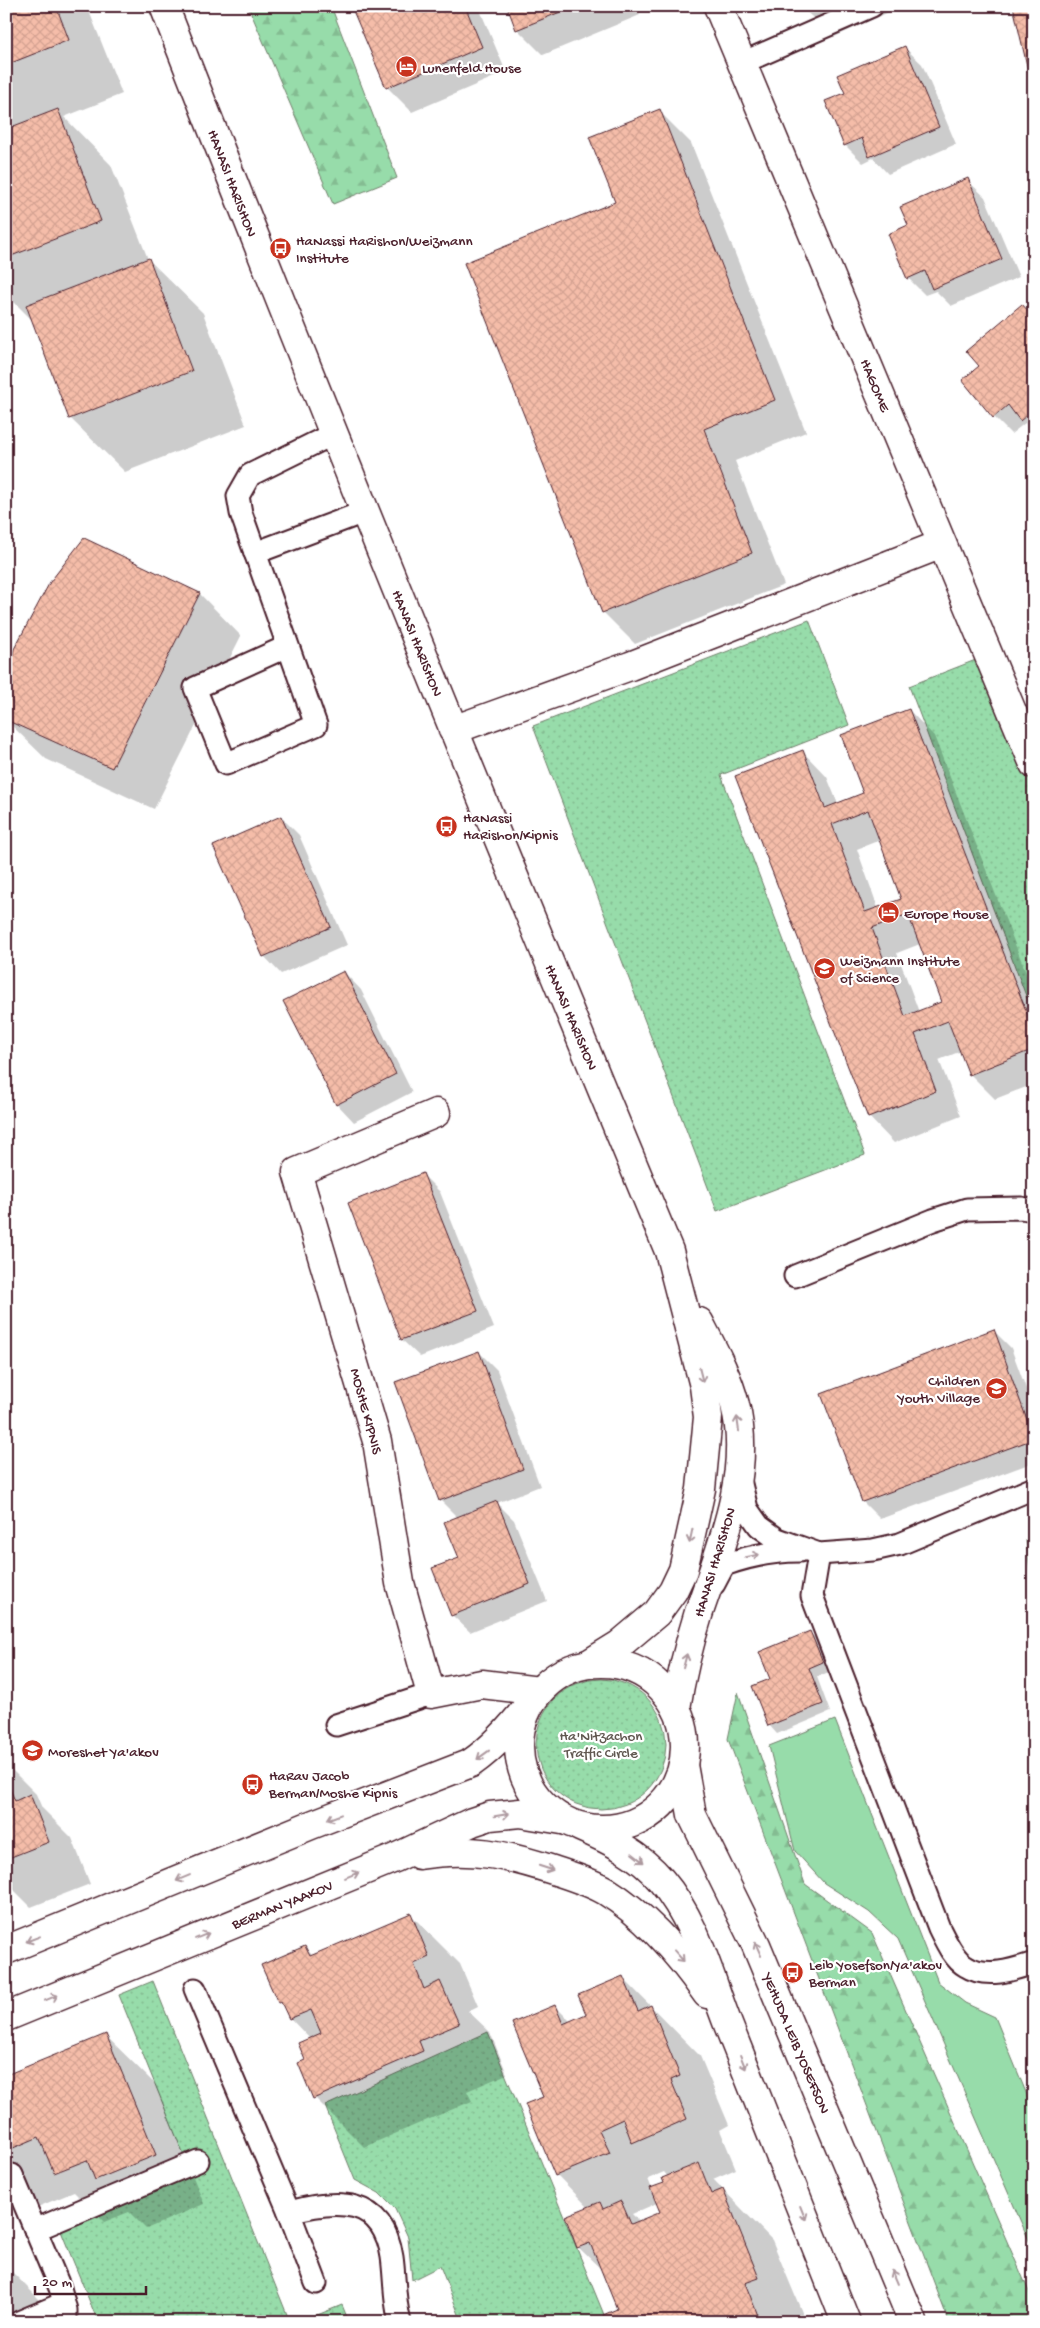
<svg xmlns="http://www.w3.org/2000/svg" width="1040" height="2328" font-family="'Gochi Hand',sans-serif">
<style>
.green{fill:#97dcaa;stroke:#707e6a}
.forest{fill:url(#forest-firs);stroke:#707e6a}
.park{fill:url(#park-dots);stroke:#707e6a}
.shadow{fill:#0003;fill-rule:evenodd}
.building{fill:url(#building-cross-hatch);stroke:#4a1f2b;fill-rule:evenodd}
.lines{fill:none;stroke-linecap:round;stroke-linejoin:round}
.service-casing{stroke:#4a1f2b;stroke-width:25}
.minor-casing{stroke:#4a1f2b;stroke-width:31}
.tertiary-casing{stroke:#4a1f2b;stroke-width:31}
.service{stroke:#fff;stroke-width:21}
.minor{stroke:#fff;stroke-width:28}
.tertiary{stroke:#fff;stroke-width:28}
.oneway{stroke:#ae9aa0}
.labels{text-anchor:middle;stroke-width:4.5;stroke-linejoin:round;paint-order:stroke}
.poi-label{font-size:15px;fill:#4a1f2b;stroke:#fff;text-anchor:start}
.street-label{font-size:15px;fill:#4a1f2b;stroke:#fff}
.park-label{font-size:15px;fill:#615851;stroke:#fff}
</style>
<defs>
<pattern id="forest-firs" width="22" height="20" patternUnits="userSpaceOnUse" patternTransform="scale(1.25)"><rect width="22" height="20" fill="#97dcaa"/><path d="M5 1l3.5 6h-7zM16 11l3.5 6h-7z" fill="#84bc92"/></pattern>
<pattern id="park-dots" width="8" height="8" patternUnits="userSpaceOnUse" patternTransform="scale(1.25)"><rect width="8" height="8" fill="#97dcaa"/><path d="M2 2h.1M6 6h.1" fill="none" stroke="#84bc92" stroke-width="1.8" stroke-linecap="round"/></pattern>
<pattern id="building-cross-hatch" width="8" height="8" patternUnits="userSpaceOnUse" patternTransform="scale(1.25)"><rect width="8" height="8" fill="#f5bda9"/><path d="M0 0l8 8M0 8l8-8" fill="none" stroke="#d4a292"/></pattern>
</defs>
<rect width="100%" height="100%" fill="#fff"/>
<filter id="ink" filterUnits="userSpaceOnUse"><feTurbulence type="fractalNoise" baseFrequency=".02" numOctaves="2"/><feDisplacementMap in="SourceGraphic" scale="10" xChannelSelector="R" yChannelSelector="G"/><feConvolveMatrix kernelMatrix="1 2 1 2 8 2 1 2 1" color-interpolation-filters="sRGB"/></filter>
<g filter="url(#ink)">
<polygon class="green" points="835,1720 938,1982 965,2003 995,2017 1034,2112 1034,2252 898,1939 869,1912 824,1883 795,1851 769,1746"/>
<g class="forest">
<polygon points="248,6 331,6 397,178 333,204"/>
<polygon points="1034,1536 1034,1580 1031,1578 1026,1540"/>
<polygon points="738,1692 805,1884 872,1933 1034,2303 1034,2322 949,2322 728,1739"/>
</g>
<g class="park">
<polygon points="809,620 849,725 721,775 865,1155 717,1211 533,726"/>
<polygon points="991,654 1034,769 1034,1017 909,686"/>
<circle cx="601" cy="1744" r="65"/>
<polygon points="153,1981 290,2322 98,2322 54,2214 186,2161 119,1995"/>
<polygon points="488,2032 607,2322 462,2322 440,2266 412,2280 408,2237 395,2209 379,2193 355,2180 325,2106"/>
<polygon points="342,2305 349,2322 300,2322"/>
</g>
<g class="shadow">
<polygon points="6,6 87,6 122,94 64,117 111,165 148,259 203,313 246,425 125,472 70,418 33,321 6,294"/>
<polygon points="353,6 488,6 480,10 506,72 412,112 387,87"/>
<polygon points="508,6 637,6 640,15 543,55 517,29"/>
<polygon points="800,6 902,6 834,37"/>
<polygon points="904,47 922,64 956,144 888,174 873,158 863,163 845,145 847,93"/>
<polygon points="659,111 691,143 806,432 735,461 784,585 635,644 603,612"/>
<polygon points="967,180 985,197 1019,277 951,306 936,291 925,295 908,278 909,226"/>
<polygon points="1022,306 1034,317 1034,432 1025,423 1011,434 994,417 980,367"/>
<polygon points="200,594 241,636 154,809 46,759 6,720"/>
<path d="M909,710L934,736L1034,993V1084L995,1099L970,1074L961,1051L939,1060L961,1116L894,1143L869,1117L802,751L827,777L838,804L865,794ZM880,840L902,899L878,908L857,849ZM920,944L942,1003L919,1012L897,953Z"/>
<polygon points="281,817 299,835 347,945 281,974 264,956"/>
<polygon points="344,972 361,990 412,1092 354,1122 337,1104"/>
<polygon points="423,1175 440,1192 494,1328 420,1357 402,1340 349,1204"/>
<polygon points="994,1331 1011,1348 1034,1410 1034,1462 880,1519 863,1502"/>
<polygon points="479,1352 497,1370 540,1486 497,1503 514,1520 547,1601 470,1632 452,1615 460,1558 458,1518 440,1500"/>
<polygon points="810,1633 819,1641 831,1671 817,1677 830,1712 777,1734 769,1725 772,1679"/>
<polygon points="6,1764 36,1794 42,1808 72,1838 90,1884 31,1907 6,1882"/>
<polygon points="410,1914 460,1964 478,2006 468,2011 490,2032 507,2074 467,2091 472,2101 364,2147 315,2098 307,2061 310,2039 290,2018 286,2010 279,2002 305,1948 313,1956"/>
<path d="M623,1978L700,2056L729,2125L720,2130L736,2169L713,2179L772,2240L806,2322H607L619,2310L603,2271L578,2247L589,2208L557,2175L544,2097L555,2006L571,2022L588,2015ZM664,2172L668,2177L666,2183L652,2189L648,2179ZM657,2203L661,2213L640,2222L632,2214Z"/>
<polygon points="106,2036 156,2085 204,2204 146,2229 129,2212 104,2222 74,2192 23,2213 6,2196 6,2077"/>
<polygon points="6,2266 39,2299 49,2322 6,2322"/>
</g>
<g class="building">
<polygon points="6,6 56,6 69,40 6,65"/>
<polygon points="351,6 465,6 482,47 386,88"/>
<polygon points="507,6 575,6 516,30"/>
<polygon points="1013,6 1034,6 1034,87 1032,87"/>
<polygon points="905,46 939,127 869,157 862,138 844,146 825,101 845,93 837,75"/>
<polygon points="58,109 101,221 6,258 6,129"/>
<polygon points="660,109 775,400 704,429 752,553 602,613 464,263 615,202 589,137"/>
<polygon points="968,178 1002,259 932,289 925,271 907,279 888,234 908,225 900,207"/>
<polygon points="149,258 192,371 69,419 26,305"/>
<polygon points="1022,304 1034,318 1034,409 1020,421 1008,405 993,418 962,380 979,366 966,351"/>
<polygon points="84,538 200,593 112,768 6,720 6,694 14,649 50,582"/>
<path d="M909,709L1034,1031V1049L969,1075L948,1021L915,1034L936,1091L868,1118L735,776L803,750L825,808L863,793L841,735ZM868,810L901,899L865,912L832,824ZM908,914L941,1002L905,1016L872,928Z"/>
<polygon points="281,816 331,927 263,957 213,846"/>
<polygon points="344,971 396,1074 336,1105 283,1001"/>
<polygon points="423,1173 478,1311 401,1340 348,1203"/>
<polygon points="994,1329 1034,1439 862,1502 821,1394"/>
<polygon points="479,1351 523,1469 439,1501 395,1382"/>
<polygon points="497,1501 530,1584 451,1616 432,1568 459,1558 444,1522"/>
<polygon points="810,1631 823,1662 809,1668 823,1704 768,1726 752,1686 770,1679 759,1652"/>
<polygon points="6,1779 15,1801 30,1794 49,1842 6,1859"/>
<polygon points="411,1913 429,1957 414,1964 424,1989 440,1981 459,2024 419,2041 423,2051 313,2099 298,2063 305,2060 298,2043 321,2033 311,2010 289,2019 281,2002 278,2003 261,1965 305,1946 310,1956"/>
<polygon points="623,1976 638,2011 651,2005 680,2076 671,2080 687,2119 632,2143 623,2119 599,2130 610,2153 555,2176 525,2104 543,2097 512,2023 555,2005 563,2024 586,2014 578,1995"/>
<polygon points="106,2034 156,2155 95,2180 87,2160 54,2173 39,2137 6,2151 6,2075"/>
<polygon points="699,2163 711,2194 723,2189 759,2278 745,2283 759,2318 751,2322 606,2322 603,2315 617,2309 590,2243 577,2248 565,2216 600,2202 603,2209 621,2201 631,2224 660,2212 650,2188 664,2183 662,2178"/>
</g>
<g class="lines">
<defs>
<g id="service">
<polyline points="742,63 872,6"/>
<polyline points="255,553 364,512"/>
<polyline points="288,646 195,688 226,764 316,725 241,513 238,496 250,475 333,434"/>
<polyline points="795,1276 933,1220 967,1209 1021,1208 1034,1210"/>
<polyline points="740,1480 747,1509 759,1526 777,1539 819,1554 873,1550 900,1544 1034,1488"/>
<path d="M819,1554L812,1596L939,1928C945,1940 954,1960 966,1966C986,1979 1013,1970 1034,1963"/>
<path d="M714,1584L724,1565C749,1556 773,1551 800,1551"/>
<polyline points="336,1725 431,1694"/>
<polyline points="195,1989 289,2212 316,2283"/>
<polyline points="6,2177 12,2175 60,2288 66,2310 66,2322"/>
<path d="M289,2212C336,2199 383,2196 392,2257C395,2278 394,2301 400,2322"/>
<polyline points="35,2230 198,2161"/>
<polyline points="19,2322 64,2303"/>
</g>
<g id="minor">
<polyline points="718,6 1034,764"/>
<polyline points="453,730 630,666 942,544"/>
<polyline points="436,1113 297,1172 377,1441 400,1583 431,1694 482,1684 539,1691"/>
</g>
<g id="tertiary">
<path d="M164,6C327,424 497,838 669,1251L704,1386L708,1417L701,1489L683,1570L673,1591L657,1613L619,1645L590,1663"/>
<circle cx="602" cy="1746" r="83"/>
<path d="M676,1708C681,1676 689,1644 699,1612C720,1550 753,1472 735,1405C728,1376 713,1349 699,1322"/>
<polyline points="683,1765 692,1815 756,1945 913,2322"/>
<path d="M580,1827C610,1840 639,1854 661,1880C697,1922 709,1977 729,2027C768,2125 807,2224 846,2322"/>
<path d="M419,1855C470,1847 504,1854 553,1870C571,1876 591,1882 606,1891C648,1917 680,1955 707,1994"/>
<path d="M6,1950L311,1825L471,1763C494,1747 511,1728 528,1706"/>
<polyline points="6,2017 395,1858 472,1822 490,1816 520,1813 562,1820"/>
</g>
</defs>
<use href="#service" class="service-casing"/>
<use href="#minor" class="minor-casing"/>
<use href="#tertiary" class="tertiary-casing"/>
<use href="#service" class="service"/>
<use href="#minor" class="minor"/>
<use href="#tertiary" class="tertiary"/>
</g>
<defs><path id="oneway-shaft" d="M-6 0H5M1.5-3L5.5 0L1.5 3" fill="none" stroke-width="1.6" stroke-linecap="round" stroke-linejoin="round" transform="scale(1.25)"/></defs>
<g class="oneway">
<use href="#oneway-shaft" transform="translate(701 1375) rotate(76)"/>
<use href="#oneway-shaft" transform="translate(738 1424) rotate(-98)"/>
<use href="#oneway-shaft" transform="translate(691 1536) rotate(102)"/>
<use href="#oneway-shaft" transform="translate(752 1556) rotate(-12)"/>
<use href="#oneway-shaft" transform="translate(685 1661) rotate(-75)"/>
<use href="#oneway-shaft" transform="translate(483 1755) rotate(144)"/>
<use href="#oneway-shaft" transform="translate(502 1815) rotate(-9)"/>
<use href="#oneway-shaft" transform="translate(334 1817) rotate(159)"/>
<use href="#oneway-shaft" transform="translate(638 1858) rotate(38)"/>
<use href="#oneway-shaft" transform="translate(546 1868) rotate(18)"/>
<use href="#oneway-shaft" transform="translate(352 1875) rotate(-22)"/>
<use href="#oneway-shaft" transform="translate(183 1878) rotate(157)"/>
<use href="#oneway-shaft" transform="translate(202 1936) rotate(-22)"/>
<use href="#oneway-shaft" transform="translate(33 1939) rotate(159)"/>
<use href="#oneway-shaft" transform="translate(758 1949) rotate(-114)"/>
<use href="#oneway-shaft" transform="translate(679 1956) rotate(48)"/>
<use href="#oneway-shaft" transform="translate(51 1998) rotate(-22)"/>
<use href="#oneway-shaft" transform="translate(743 2062) rotate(68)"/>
<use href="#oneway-shaft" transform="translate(803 2213) rotate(68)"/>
<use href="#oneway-shaft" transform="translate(895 2277) rotate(-113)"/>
</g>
</g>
<defs>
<symbol id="hotel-disc" viewBox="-11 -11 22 22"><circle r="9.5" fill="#c8321e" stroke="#fff"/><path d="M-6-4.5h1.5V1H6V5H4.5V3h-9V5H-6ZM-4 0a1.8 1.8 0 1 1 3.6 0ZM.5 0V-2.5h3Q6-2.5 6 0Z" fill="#fff"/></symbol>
<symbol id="bus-disc" viewBox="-11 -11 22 22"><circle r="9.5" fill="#c8321e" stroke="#fff"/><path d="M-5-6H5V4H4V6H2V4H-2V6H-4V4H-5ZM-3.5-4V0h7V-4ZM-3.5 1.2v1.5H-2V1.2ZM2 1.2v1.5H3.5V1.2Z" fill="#fff"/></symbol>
<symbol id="university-disc" viewBox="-11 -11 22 22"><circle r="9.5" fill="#c8321e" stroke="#fff"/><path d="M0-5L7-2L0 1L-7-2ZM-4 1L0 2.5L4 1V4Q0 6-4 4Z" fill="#fff"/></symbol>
<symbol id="school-disc" viewBox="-11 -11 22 22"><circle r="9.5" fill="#c8321e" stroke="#fff"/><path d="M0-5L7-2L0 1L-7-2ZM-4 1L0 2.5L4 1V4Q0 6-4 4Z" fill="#fff"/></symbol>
</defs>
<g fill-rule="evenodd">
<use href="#hotel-disc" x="394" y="54" width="25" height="25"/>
<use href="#bus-disc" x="268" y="236" width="25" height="25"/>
<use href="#bus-disc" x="434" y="814" width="25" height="25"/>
<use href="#hotel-disc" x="876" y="900" width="25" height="25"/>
<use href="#university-disc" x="812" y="956" width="25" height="25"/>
<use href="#school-disc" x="984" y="1376" width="25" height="25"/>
<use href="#university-disc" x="20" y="1738" width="25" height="25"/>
<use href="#bus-disc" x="240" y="1772" width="25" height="25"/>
<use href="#bus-disc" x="780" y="1960" width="25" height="25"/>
</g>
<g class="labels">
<g class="poi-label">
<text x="422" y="72">Lunenfeld House</text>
<text x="296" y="245">HaNassi HaRishon/Weizmann<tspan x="296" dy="17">Institute</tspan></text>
<text x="463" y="822">HaNassi<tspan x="463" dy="17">HaRishon/Kipnis</tspan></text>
<text x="904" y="918">Europe House</text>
<text x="840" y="965">Weizmann Institute<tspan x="840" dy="17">of Science</tspan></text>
<text x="980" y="1385" text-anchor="end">Children<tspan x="980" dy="17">Youth Village</tspan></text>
<text x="48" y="1756">Moreshet Ya'akov</text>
<text x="269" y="1780">HaRav Jacob<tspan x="269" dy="17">Berman/Moshe Kipnis</tspan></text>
<text x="809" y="1969">Leib Yosefson/Ya'akov<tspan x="809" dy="17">Berman</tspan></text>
</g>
<g class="street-label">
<text transform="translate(233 183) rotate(69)" y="5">HANASI HARISHON</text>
<text transform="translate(876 385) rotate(67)" y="5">HAGOME</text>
<text transform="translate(418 643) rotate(68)" y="5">HANASI HARISHON</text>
<text transform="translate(572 1017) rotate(67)" y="5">HANASI HARISHON</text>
<text transform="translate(367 1411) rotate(75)" y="5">MOSHE KIPNIS</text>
<text transform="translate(714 1562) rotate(-73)" y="5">HANASI HARISHON</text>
<text transform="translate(282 1904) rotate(-22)" y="5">BERMAN YAAKOV</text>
<text transform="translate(797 2043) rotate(67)" y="5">YEHUDA LEIB YOSEFSON</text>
</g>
<g class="park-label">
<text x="601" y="1740">Ha'Nitzachon<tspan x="601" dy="17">Traffic Circle</tspan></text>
</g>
</g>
<rect width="1040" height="2328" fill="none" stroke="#fff" stroke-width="25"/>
<rect x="12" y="12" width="1015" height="2303" fill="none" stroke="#4a1f2b" stroke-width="2" filter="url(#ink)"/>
<path d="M35 2286v8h111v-8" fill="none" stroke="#4a1f2b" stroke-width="2.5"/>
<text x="42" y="2286" font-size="15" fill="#4a1f2b" stroke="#ffffff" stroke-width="4" paint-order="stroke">20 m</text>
</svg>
